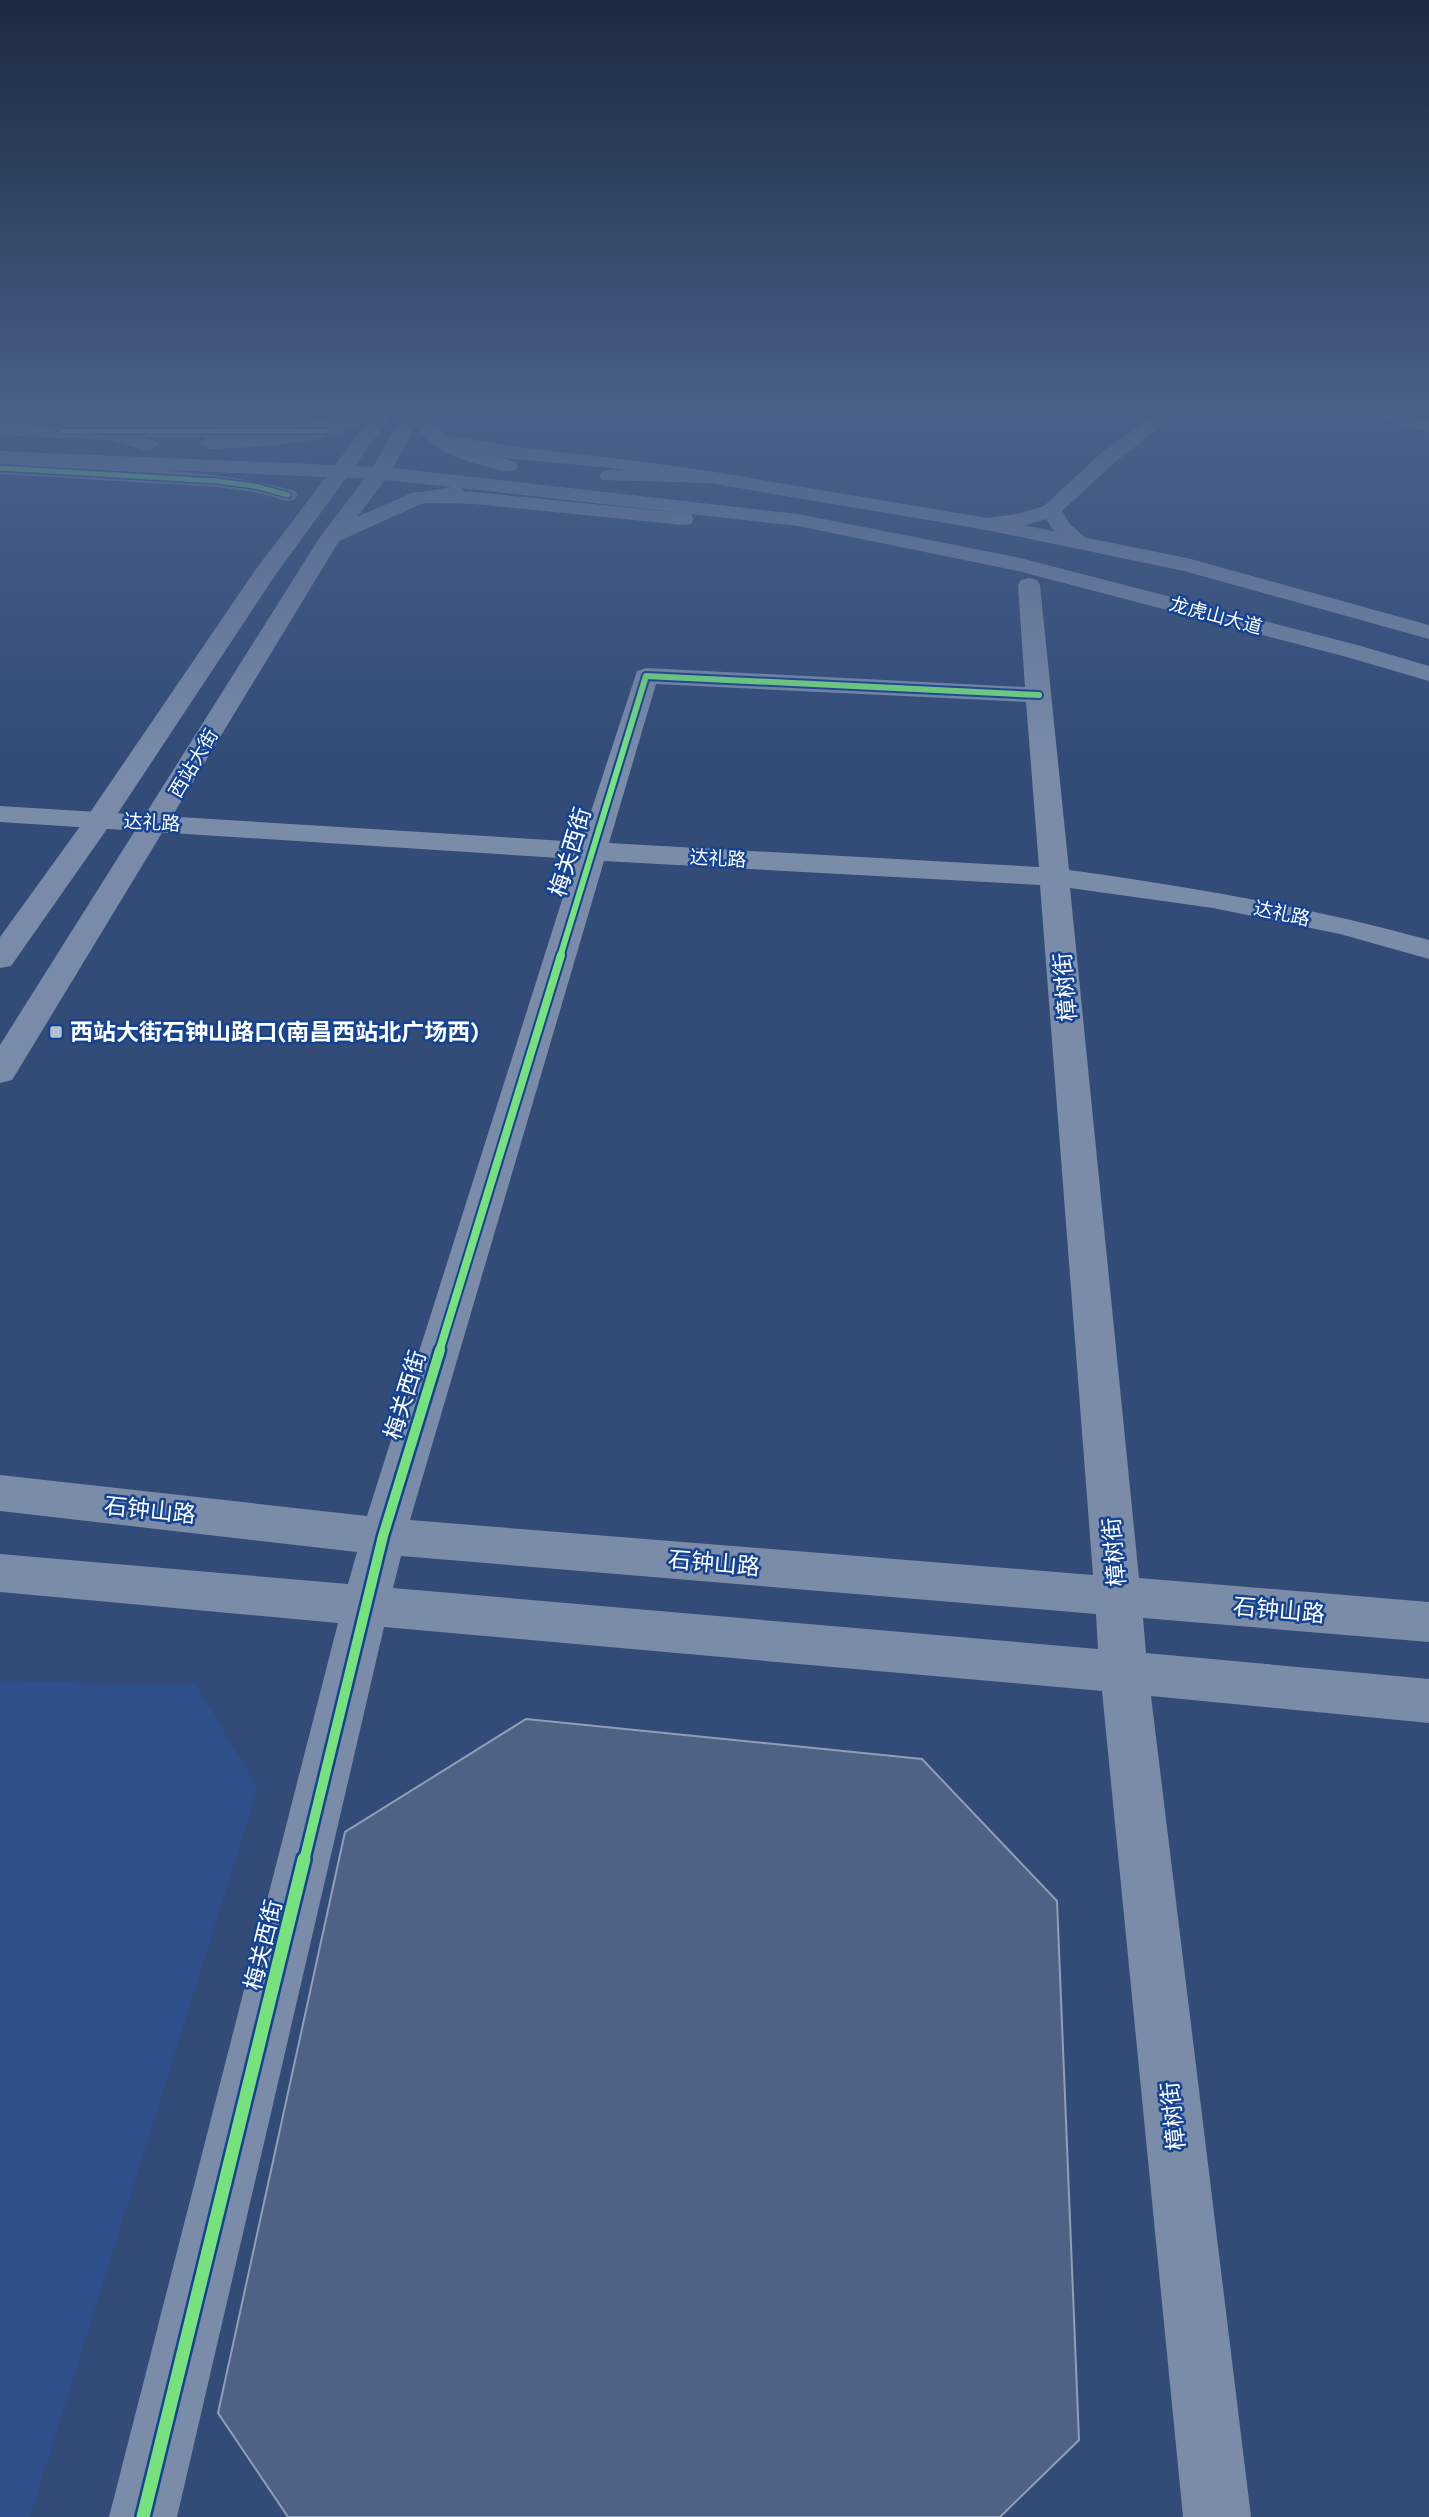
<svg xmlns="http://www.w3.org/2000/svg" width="1429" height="2517" font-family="Karla,'Noto Sans SC',sans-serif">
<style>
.water{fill:#2e4f8a}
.building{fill:#4d6285;stroke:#909eb7;stroke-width:2}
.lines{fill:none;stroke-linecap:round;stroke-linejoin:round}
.minor{fill:#7b8ca9;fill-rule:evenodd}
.major{fill:#798ba8;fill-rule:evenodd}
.cycleway-far4-casing{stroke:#154394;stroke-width:8}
.cycleway-far3-casing{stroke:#154394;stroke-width:10}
.cycleway-far2-casing{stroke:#154394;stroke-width:12}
.cycleway-far1-casing{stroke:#154394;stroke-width:15}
.cycleway-casing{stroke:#154394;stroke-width:18}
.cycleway-far4{stroke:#77e17e;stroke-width:5}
.cycleway-far3{stroke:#77e17e;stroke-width:6}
.cycleway-far2{stroke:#77e17e;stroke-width:8}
.cycleway-far1{stroke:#77e17e;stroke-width:10}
.cycleway{stroke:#77e17e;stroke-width:13}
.poi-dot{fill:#b7c0cf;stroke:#154394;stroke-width:2.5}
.labels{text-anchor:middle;stroke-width:5;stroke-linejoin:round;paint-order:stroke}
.far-street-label{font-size:19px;fill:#fff;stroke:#154394}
.street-label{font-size:23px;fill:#fff;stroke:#154394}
.poi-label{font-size:23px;font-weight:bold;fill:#fff;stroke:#154394;text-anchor:start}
</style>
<rect width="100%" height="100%" fill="#324b77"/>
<polygon class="water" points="0,1681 196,1684 258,1788 30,2517 0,2517"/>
<polygon class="building" points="526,1719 922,1759 1057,1901 1079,2440 1000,2517 288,2517 218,2413 345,1832"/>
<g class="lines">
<g class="minor">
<polygon points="332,413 353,413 338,426 312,437 62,437 52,431 62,425 93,425 296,426 324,418"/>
<path d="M1157,413H1179L1115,462L1062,511L1070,524L1090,542L1087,547C1068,551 1055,534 1046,519C1026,525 1000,534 979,529L976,524L979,519L1017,514L1044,506L1101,453Z"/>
<polygon points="1374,413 1402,413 1429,421 1429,433 1376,417"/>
<path d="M440,434C529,451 619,457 709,471L716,473L719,477L716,481L709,483L610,468L496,457L433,444L430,440L433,436Z"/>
<path d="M0,462C98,468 200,465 295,491L298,495L295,499L288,501L254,492L216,487L0,474Z"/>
<polygon points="416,492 474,492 683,513 691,514 694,519 691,524 683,525 474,504 409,502 406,498 409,494"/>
<path d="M1029,578L1037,580L1040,585L1069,870C1191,887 1310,907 1429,940V959L1340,934L1213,908L1070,888L1139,1578L1429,1602V1642L1143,1618L1146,1653L1429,1679V1723L1151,1696L1251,2517H1183L1102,1691L384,1627L177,2517H109L338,1623L0,1592V1554L348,1584L357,1552L0,1511V1475L367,1516L575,859L0,822V806L581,842L637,671L646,668L1025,687L1018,585L1021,580ZM656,684L1026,702L1039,867L609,843ZM604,861L1040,885L1093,1575L410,1520ZM401,1556L1096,1614L1098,1649L393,1588Z"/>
</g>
<g class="major">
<path d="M349,413H372C347,446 248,447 209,449L199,443L209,437L308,429Z"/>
<path d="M374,413H393L355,466L373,467L404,413H429C446,446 482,452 515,462L518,466L515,470L508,472C476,464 434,456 416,425L393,468L798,514L1020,558L1361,646L1429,666V681L1343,656L1018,571L798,526L461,488L465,493L462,497L421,504L339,541L17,1072L12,1080L0,1083V1045L320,537L365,478H346L274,577L114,819L11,966L0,968V937L89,814L256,569L326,477L0,463V451L335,465ZM385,480L452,487L409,494L357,517Z"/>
<polygon points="0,423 107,428 156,441 159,445 149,451 107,440 0,435"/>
<polygon points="609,470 709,471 987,518 1187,558 1429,625 1429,639 1184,571 987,530 709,483 602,480 599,476 602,472"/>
</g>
<defs>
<g id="cycleway-far4">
<polyline points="62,431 325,431"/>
<polyline points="0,468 216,481 255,486 288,495"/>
</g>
<polyline id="cycleway-far3" points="560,957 646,676 1039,695"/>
<polyline id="cycleway-far2" points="439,1352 561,955"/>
<polyline id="cycleway-far1" points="304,1861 383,1536 440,1350"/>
<polyline id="cycleway" points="143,2517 304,1859"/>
</defs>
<use href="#cycleway-far4" class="cycleway-far4-casing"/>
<use href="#cycleway-far3" class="cycleway-far3-casing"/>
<use href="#cycleway-far2" class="cycleway-far2-casing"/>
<use href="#cycleway-far1" class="cycleway-far1-casing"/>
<use href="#cycleway" class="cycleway-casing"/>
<use href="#cycleway-far4" class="cycleway-far4"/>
<use href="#cycleway-far3" class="cycleway-far3"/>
<use href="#cycleway-far2" class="cycleway-far2"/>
<use href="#cycleway-far1" class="cycleway-far1"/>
<use href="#cycleway" class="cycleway"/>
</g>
<linearGradient id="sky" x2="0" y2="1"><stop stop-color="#1c2941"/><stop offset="0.54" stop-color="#49618a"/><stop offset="1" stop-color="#49618a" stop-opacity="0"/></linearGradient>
<rect width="1429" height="765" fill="url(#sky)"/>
<rect class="poi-dot" x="49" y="1025" width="14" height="14" rx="3.5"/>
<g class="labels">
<g class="far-street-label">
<text transform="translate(1216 615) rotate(15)" y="7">龙虎山大道</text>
<text transform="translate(193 763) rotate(-59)" y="7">西站大街</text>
<text transform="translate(152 822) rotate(3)" y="7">达礼路</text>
<text transform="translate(718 858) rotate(3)" y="7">达礼路</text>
<text transform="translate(1282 913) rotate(12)" y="7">达礼路</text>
</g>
<g class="street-label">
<text transform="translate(570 852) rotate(-73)" y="8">梅关西街</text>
<text transform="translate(1065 987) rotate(-95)" y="8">樟树街</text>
<text transform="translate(405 1395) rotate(-73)" y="8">梅关西街</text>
<text transform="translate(150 1510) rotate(6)" y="8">石钟山路</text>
<text transform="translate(1114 1552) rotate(-95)" y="8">樟树街</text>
<text transform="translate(714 1563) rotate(5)" y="8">石钟山路</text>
<text transform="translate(1279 1610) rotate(5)" y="8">石钟山路</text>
<text transform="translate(263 1945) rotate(-76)" y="8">梅关西街</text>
<text transform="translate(1173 2116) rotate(-96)" y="8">樟树街</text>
</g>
<g class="poi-label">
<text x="70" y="1040">西站大街石钟山路口(南昌西站北广场西)</text>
</g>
</g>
</svg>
